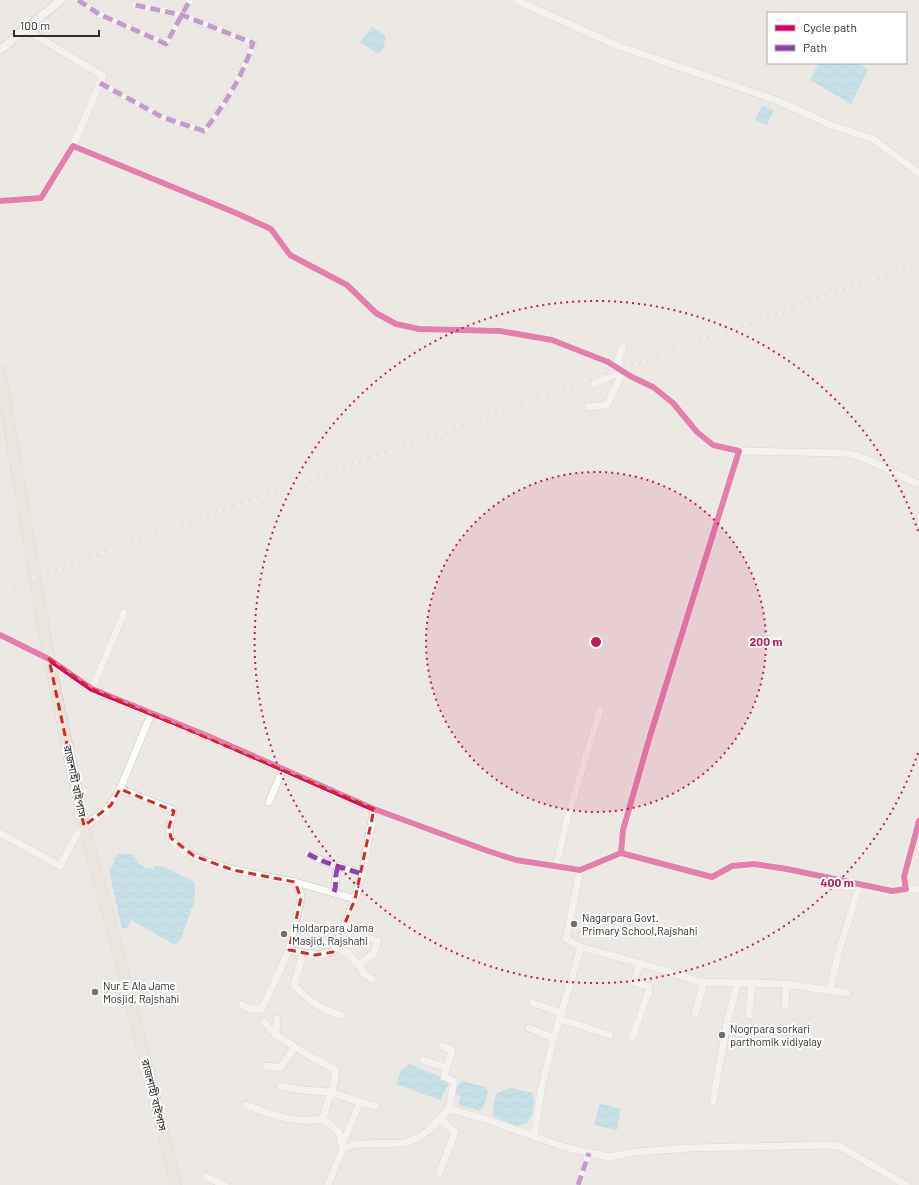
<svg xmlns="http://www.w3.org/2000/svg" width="919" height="1185" font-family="Barlow,'Noto Sans Bengali',sans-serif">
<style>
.water{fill:url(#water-waves)}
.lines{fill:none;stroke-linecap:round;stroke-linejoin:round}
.minor-casing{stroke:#c5c4c5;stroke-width:8}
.tertiary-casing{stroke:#c5c4c5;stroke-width:10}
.trunk-casing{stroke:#c6c5c4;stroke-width:12}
.minor{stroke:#fcfcfb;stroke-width:7}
.tertiary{stroke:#fcfcfb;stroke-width:8}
.trunk{stroke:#e9e2d6;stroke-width:11}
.rail-casing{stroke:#dfdfe1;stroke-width:3}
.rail{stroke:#fff;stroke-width:1.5;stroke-dasharray:4.5;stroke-linecap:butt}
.quiet{stroke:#8e44ad;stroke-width:5;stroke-dasharray:10 5;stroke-linecap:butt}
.cycleway-casing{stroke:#fff;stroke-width:8}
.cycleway{stroke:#d6006c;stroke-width:6}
.marked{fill:none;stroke:#d62828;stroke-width:3;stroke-dasharray:8 5;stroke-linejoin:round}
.ring{fill:none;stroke:#c2185b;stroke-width:2;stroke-dasharray:2 4}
.poi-dot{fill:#706f6e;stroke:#fff;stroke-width:1.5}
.labels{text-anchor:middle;stroke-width:4;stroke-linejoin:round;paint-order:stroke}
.street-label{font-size:11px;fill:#2e2e2e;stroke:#fff}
.poi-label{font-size:11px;fill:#2e2e2e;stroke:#fff;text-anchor:start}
.centre{fill:#c2185b;stroke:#fff;stroke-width:2}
.ring-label{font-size:12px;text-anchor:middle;font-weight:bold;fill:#c2185b;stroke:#fff;stroke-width:4;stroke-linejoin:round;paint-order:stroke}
</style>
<defs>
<pattern id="water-waves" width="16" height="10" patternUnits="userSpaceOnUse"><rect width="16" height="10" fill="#99d6ec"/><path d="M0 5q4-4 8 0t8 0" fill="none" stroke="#84b8cb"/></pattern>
</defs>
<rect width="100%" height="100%" fill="#ece8e4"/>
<g class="water">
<polygon points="372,27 386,36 383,49 378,54 360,42"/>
<polygon points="819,63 856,63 868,69 851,104 810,80"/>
<polygon points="762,106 774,110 767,125 755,120"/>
<path d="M118,854H133L138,863L148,869L150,866L152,869L155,866L164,867L193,881C197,888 194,893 195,900L180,941L175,945L131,920L127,928L122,929L109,870L115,862L113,859Z"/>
<polygon points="409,1064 450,1081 440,1100 396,1084 401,1071"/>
<polygon points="462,1081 485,1087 488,1090 484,1107 480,1111 458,1105 461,1096 455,1094 459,1084"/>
<path d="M512,1088L532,1093C536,1100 533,1118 526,1124L516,1126L493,1116C494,1099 492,1091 512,1088Z"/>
<polygon points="600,1103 621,1109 617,1130 594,1125"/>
</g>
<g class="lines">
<defs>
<g id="minor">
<polyline points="78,0 99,14 166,44 190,0"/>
<polyline points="516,0 618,46 776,100 831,125 873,139 919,173"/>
<polyline points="25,29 103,76 73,146"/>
<path d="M100,83L162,117L204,131C225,104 243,76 253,43L182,15L135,5"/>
<polyline points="0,201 41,198 73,146 236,213 271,229 290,255 347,285 376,313 396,324 419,329 500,331 552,340 608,362 630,376 653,387 673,403 697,432 713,445 739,451 650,736 623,830 621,853"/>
<polyline points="620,369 618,360 623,346"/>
<polyline points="594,384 623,371"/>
<polyline points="588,407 607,405 623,371"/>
<path d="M739,451L845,453C872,458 894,474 919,484"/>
<polyline points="0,635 49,659 92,689 208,736 374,809 488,851 516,860 580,870 621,853 712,877 732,866 754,864 787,869 892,891 906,889 904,877 919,821"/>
<polyline points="92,689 124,613"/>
<path d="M120,789L173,810C172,819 167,828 170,837C180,864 269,877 295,882L300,892L301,898L289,950L315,955L333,952L355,899L362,874L374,809"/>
<polyline points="269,802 283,769"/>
<polyline points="0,833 60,866 77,834 111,805 120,789 152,712"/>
<path d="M308,854C326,864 342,867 362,874"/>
<polyline points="556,866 568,816 600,710"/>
<polyline points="295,882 355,899"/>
<polyline points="906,889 919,889"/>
<path d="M334,892C338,882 333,875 339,866"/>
<polyline points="335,947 349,954 362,969 362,972 372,979"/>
<polyline points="581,947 667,971 700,982 786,984 847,993"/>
<path d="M303,953L294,985C308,1001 322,1010 343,1016"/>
<polyline points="359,965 374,953 378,941 372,939"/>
<polyline points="830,990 838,954 860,884"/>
<polyline points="533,1003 562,1013"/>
<polyline points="242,1005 251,1009 262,1009 289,950"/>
<polyline points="785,1006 786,984"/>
<polyline points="695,1014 704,982"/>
<polyline points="749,1015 752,982"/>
<polyline points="560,1019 610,1035"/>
<path d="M264,1022L276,1035L313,1058L335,1069C338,1082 325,1104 323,1119L339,1132L343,1148"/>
<polyline points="529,1028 554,1038"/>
<polyline points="276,1035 277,1019"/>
<polyline points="632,1038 649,991 649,987 634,982 640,963"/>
<polyline points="442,1046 452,1050 444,1077 454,1081 449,1109"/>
<polyline points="423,1060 447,1068"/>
<polyline points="267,1066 280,1068 295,1047"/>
<polyline points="281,1086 301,1090 330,1092 360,1102 343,1143"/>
<polyline points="713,1101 728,1018 738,982"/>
<polyline points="360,1102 376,1106"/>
<path d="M246,1105C273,1115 293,1124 323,1119"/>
<polyline points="534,1137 541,1090 553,1041 581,947 566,939 580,870"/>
<polyline points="439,1174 455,1132 440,1119"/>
<polyline points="206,1177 225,1185"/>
<polyline points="328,1185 343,1148 357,1144 405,1143 418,1138 429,1130 449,1109 485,1119 564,1147 609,1157 635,1152 689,1148 833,1145 841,1147 906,1185"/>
<polyline points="578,1185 589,1153"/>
</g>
<polyline id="tertiary" points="0,50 61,0"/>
<polyline id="trunk" points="0,372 49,659 84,826 120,958 176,1185"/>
</defs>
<use href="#minor" class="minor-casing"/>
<use href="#tertiary" class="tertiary-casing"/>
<use href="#trunk" class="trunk-casing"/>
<use href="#minor" class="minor"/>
<use href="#tertiary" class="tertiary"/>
<use href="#trunk" class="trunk"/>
<defs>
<polyline id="rail" points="0,595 34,578 108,551 919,263"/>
</defs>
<use href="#rail" class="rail-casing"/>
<use href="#rail" class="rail"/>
<g class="quiet">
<polyline points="78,0 99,14 166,44 190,0"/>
<path d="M100,83L162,117L204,131C225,104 243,76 253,43L182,15L135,5"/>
<path d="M308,854C326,864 342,867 362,874"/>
<path d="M334,892C338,882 333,875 339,866"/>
<polyline points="578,1185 589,1153"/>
</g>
<defs>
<g id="cycleway">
<polyline points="0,201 41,198 73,146 236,213 271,229 290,255 347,285 376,313 396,324 419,329 500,331 552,340 608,362 630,376 653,387 673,403 697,432 713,445 739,451 650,736 623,830 621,853"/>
<polyline points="0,635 49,659 92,689 208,736 374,809 488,851 516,860 580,870 621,853 712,877 732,866 754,864 787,869 892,891 906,889 904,877 919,821"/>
</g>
</defs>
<use href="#cycleway" class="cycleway-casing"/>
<use href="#cycleway" class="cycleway"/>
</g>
<path d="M0 0H919V1185H0ZM49,659L92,689L374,809L355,899L333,952L315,955L289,950L301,898L295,882L233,870L194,856L171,838L169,827L174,811L120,789L111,805L84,826Z" fill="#ece8e4" fill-opacity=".55" fill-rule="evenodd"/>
<path class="marked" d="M49,659L92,689L374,809L355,899L333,952L315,955L289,950L301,898L295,882L233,870L194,856L171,838L169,827L174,811L120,789L111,805L84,826Z"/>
<circle cx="596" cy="642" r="170" fill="#c2185b" fill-opacity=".12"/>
<g class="ring">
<circle cx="596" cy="642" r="170"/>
<path d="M918 753A341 341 0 1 1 918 531"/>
</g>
<g class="poi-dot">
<circle cx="574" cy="924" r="4"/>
<circle cx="284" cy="934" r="4"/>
<circle cx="95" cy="992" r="4"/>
<circle cx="722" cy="1035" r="4"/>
</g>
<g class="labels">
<g class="street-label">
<text transform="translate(75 781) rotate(78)" y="4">রাজশাহী বাইপাস</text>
<text transform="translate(154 1095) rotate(76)" y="4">রাজশাহী বাইপাস</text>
</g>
<g class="poi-label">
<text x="582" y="922">Nagarpara Govt.<tspan x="582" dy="13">Primary School,Rajshahi</tspan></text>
<text x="292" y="932">Holdarpara Jama<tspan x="292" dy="13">Masjid, Rajshahi</tspan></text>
<text x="103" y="990">Nur E Ala Jame<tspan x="103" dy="13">Mosjid, Rajshahi</tspan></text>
<text x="730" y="1033">Nogrpara sorkari<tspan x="730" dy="13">parthomik vidiyalay</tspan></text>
</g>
</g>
<circle cx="596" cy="642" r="6" class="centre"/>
<g class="ring-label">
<text x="766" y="646">200 m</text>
<text x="837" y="887">400 m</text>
</g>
<rect x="767" y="12" width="140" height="52" fill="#ffffff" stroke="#ababab"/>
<rect x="775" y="25" width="20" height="6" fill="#d6006c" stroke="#ababab"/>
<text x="803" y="32" font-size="12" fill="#2e2e2e">Cycle path</text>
<rect x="775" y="45" width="20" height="6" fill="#8e44ad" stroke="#ababab"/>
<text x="803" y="52" font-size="12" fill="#2e2e2e">Path</text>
<path d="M14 30v6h85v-6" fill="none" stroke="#2e2e2e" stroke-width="2"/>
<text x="20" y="30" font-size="12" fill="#2e2e2e" stroke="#ffffff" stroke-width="3" paint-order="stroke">100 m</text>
</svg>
